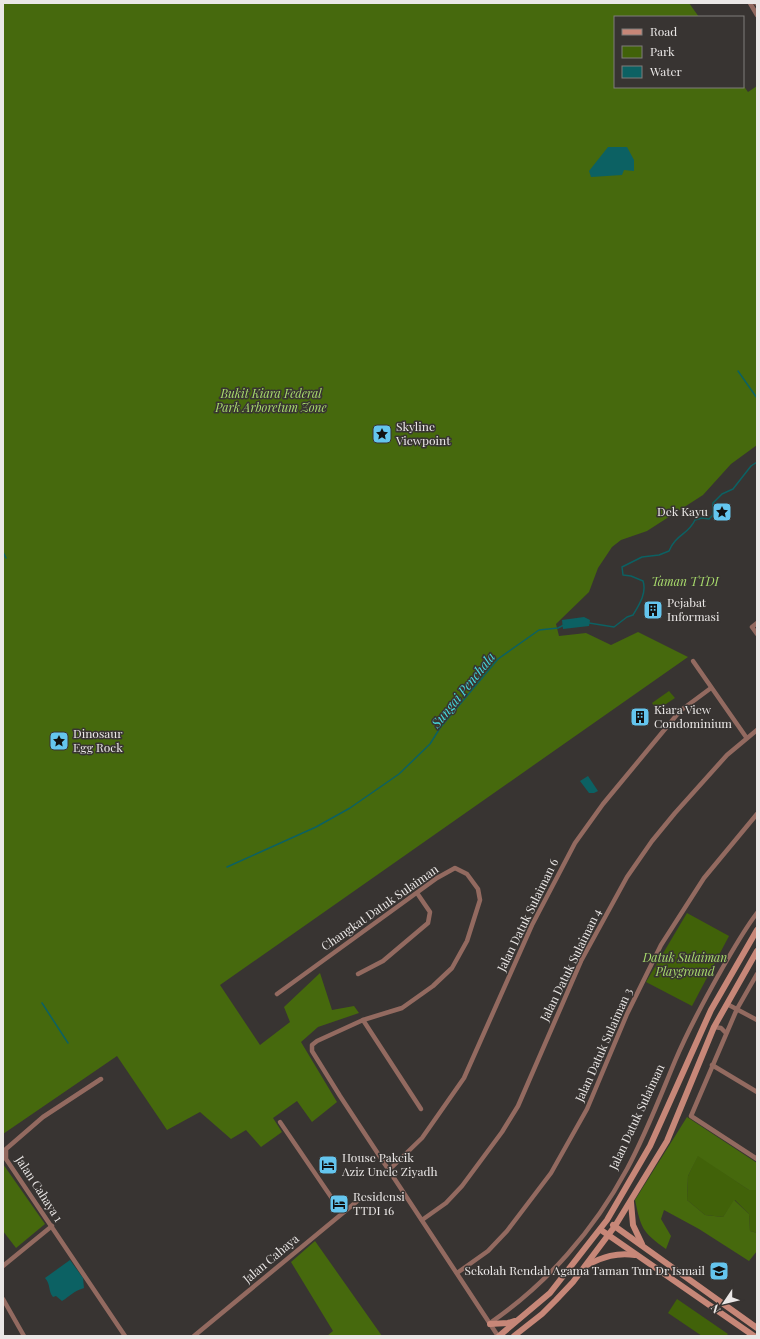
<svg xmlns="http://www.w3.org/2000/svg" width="760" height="1339" font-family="'Playfair Display',serif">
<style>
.green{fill:#416209}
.forest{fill:#46690d}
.water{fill:#0c6163}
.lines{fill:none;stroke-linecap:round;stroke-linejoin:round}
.stream{stroke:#0c6163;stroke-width:1.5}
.street{stroke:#936a60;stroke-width:4.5}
.secondary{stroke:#c78778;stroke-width:6}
.labels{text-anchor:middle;stroke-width:3;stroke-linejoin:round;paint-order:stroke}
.park-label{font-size:12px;font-style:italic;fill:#a8db6c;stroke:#383432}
.poi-label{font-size:12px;fill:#eae7e6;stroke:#383432;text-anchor:start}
.street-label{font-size:12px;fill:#eae7e6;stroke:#383432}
.water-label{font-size:13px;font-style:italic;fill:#46d8dc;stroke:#383432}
</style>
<rect width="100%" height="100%" fill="#383432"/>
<g class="green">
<polygon points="669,691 675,698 657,710 652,703"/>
<polygon points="687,913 729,936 692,1006 646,982"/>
<polygon points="698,1155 749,1190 757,1190 757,1233 750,1231 749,1214 735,1200 723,1217 705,1215 687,1200 688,1176"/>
<polygon points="677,1299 728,1334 726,1336 702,1336 668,1313"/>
</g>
<g class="forest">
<polygon points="3,3 689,3 699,17 615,17 615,87 743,87 743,85 748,92 757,86 757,445 731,464 703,495 647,531 621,540 612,547 598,568 589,592 556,624 559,636 586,633 611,645 638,632 688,657 220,985 260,1045 290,1022 284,1007 320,973 332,1010 354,1006 359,1013 318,1027 301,1042 337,1102 312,1122 297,1101 273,1118 282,1132 261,1147 246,1130 231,1139 200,1112 167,1130 117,1056 3,1134"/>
<path d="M687,1117L757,1163V1190H749L698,1156L688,1176L687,1200L705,1215L723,1217L734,1200L749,1214L750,1231L757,1233V1251L749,1261L699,1229L664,1210L661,1219L671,1236L666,1249C642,1232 641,1228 635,1200Z"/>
<polygon points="3,1164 45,1224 16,1248 3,1231"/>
<polygon points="315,1241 382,1336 327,1336 333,1331 291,1262"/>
</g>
<g class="water">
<polygon points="608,147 627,147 634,160 634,171 624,170 622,175 591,177 589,171"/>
<polygon points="584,617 590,620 589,626 563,629 562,620"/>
<polygon points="588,776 598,791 594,793 589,793 580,781"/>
<path d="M70,1260L83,1278L84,1288C74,1291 70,1296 62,1301L56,1296L53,1297C48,1291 51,1285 45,1278Z"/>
</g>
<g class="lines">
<g class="stream">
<polyline points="738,371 757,398"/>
<polyline points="3,552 6,558"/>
<path d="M589,623L614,627L627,617L633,615C639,605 647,593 643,581L631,576L623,575L622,567L642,557L659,555L669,551C676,534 688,535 695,520L702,518L709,519L713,515V503L722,494L733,489L751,466L757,462"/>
<polyline points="227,867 316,827 350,808 399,774 430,744 440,728 498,659 539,630 558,628 564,625"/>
<polyline points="42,1003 68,1043"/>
</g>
<g class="street">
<polyline points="750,3 757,15"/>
<polyline points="756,3 757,4"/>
<polyline points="757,623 752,627 757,634"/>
<polyline points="693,661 746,737"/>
<polyline points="358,974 383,961 428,923 430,912 417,893"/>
<polyline points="757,974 737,1009 691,1116 757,1159"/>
<polyline points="277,994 437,878 455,868 467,874 478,889 480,900 467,941 452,968 433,986 402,1008 363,1020 317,1041 312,1045 312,1051 340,1096 498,1336"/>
<polyline points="727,1004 757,1020"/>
<polyline points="363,1020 421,1109"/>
<polyline points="714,1027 721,1028 726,1033"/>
<polyline points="712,1065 757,1092"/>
<polyline points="101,1079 43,1117 6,1149 6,1159 125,1336"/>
<polyline points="280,1122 342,1213"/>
<polyline points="389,1170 422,1138 464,1078 532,925 575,843 603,804 680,711 711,688"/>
<polyline points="422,1220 446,1203 462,1186 502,1132 518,1106 581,961 627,877 652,841 675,813 727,755 757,730"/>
<polyline points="3,1266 52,1226"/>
<polyline points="457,1273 488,1251 507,1231 551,1173 587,1109 627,1014 661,945 704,878 757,814"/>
<polyline points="3,1299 24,1336"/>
<path d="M490,1323C547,1284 594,1230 627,1169C646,1134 660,1097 675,1061C689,1028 706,997 723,967C734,948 744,930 757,913"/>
<polyline points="194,1336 361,1198"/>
</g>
<g class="secondary">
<polyline points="631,1202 633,1225 642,1244"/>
<polyline points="613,1225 757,1328"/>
<polyline points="601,1230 754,1336"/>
<path d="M587,1265C603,1257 617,1252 635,1255"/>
<polyline points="490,1324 508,1323 515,1321"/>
<polyline points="499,1336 550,1293 607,1220 650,1146 711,1010 757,930"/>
<polyline points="514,1336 542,1314 556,1300 573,1282 615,1226 667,1141 714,1027 757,951"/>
</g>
</g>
<defs>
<symbol id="sight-square" viewBox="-11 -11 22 22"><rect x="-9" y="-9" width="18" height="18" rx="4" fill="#64c5ee" stroke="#383432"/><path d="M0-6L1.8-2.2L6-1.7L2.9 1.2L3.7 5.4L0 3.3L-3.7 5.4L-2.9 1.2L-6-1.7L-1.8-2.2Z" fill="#111"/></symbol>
<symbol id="building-square" viewBox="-11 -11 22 22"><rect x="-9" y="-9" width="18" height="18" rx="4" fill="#64c5ee" stroke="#383432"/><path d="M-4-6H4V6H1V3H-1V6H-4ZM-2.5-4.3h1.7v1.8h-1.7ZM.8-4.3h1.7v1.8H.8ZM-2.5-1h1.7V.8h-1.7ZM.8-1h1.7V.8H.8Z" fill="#111"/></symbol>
<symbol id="hotel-square" viewBox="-11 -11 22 22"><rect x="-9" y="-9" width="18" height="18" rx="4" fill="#64c5ee" stroke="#383432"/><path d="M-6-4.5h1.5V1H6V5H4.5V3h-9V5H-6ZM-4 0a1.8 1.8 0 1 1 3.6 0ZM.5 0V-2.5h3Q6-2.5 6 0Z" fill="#111"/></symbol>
<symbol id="school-square" viewBox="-11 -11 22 22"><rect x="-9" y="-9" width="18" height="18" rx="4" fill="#64c5ee" stroke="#383432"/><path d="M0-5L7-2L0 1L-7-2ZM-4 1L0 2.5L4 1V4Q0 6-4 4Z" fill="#111"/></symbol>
</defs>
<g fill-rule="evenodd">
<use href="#sight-square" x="371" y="423" width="22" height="22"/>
<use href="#sight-square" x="711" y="501" width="22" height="22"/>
<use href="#building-square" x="642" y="599" width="22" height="22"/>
<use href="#building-square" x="629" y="706" width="22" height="22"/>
<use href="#sight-square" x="48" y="730" width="22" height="22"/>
<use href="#hotel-square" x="317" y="1154" width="22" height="22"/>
<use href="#hotel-square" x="328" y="1193" width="22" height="22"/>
<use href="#school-square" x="708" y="1260" width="22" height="22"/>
</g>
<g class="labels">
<g class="park-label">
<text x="271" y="398">Bukit Kiara Federal<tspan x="271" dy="14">Park Arboretum Zone</tspan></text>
<text x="685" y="586">Taman TTDI</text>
<text x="685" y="962">Datuk Sulaiman<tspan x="685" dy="14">Playground</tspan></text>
</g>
<g class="poi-label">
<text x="396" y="431">Skyline<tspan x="396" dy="14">Viewpoint</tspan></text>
<text x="708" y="516" text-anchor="end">Dek Kayu</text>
<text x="667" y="607">Pejabat<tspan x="667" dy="14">Informasi</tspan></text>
<text x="654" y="714">Kiara View<tspan x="654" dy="14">Condominium</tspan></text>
<text x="73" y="738">Dinosaur<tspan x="73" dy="14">Egg Rock</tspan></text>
<text x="342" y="1162">House Pakcik<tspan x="342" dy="14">Aziz Uncle Ziyadh</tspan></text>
<text x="353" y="1201">Residensi<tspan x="353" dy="14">TTDI 16</tspan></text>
<text x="705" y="1275" text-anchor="end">Sekolah Rendah Agama Taman Tun Dr Ismail</text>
</g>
<g class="street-label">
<text transform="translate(380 908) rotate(-35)" y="4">Changkat Datuk Sulaiman</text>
<text transform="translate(528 915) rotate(-64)" y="4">Jalan Datuk Sulaiman 6</text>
<text transform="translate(571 965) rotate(-64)" y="4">Jalan Datuk Sulaiman 4</text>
<text transform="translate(604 1045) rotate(-66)" y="4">Jalan Datuk Sulaiman 3</text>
<text transform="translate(637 1117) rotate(-65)" y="4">Jalan Datuk Sulaiman</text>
<text transform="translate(39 1189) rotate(57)" y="4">Jalan Cahaya 1</text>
<text transform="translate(271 1259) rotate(-40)" y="4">Jalan Cahaya</text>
</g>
<g class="water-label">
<text transform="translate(463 690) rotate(-51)" y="5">Sungai Penchala</text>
</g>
</g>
<rect width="760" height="1339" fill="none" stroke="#eae7e6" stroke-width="8"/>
<rect x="614" y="16" width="130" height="72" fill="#383432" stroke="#7f7c7a"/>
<rect x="622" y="29" width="20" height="6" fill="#c78778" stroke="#7f7c7a"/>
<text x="650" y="36" font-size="12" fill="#eae7e6">Road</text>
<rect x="622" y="46" width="20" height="12" fill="#416209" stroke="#7f7c7a"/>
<text x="650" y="56" font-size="12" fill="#eae7e6">Park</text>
<rect x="622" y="66" width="20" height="12" fill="#0c6163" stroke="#7f7c7a"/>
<text x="650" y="76" font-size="12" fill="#eae7e6">Water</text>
<g transform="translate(724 1303) rotate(235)" stroke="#383432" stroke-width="3" paint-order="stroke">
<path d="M0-3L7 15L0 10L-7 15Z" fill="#eae7e6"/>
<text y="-6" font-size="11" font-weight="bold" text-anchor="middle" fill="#eae7e6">N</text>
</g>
</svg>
